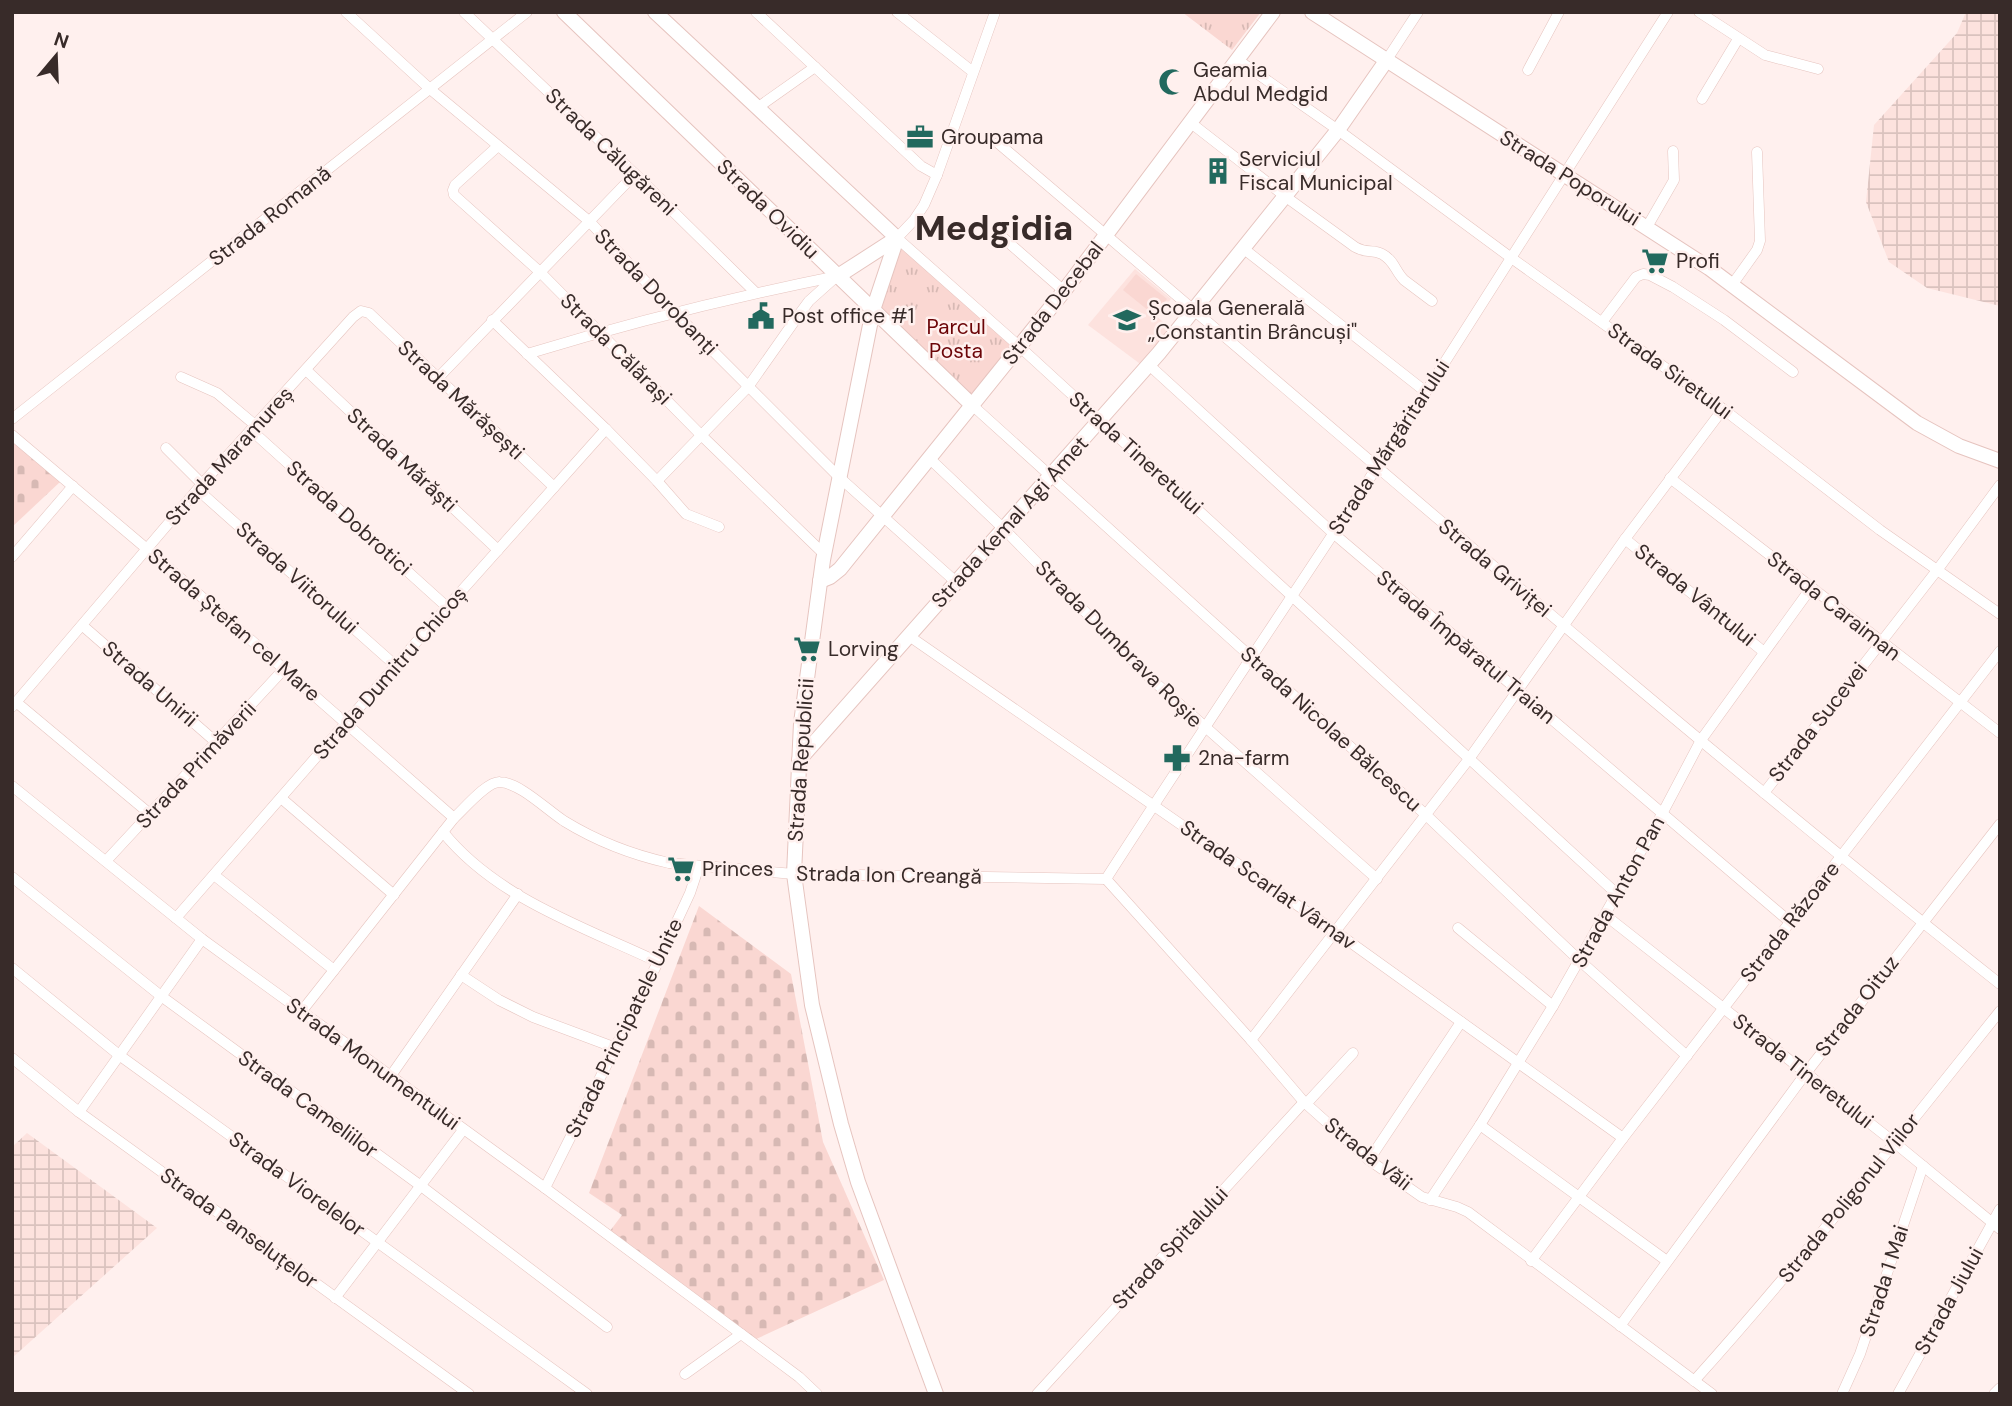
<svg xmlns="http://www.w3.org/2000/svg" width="2012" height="1406" font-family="'DM Sans',sans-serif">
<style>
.built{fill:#fde2de}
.industrial{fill:url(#industrial-grid)}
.grass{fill:url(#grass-tufts)}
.cemetery{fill:url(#cemetery-stones)}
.pitch{fill:#fad7d2}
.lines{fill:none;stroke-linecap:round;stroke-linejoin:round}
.street-casing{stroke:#e6c4bf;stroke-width:11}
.secondary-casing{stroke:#e6c4bf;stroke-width:16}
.street{stroke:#fff;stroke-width:10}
.secondary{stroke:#fff;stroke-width:14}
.labels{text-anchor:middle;stroke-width:5;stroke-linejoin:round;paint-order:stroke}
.poi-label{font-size:21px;fill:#382b29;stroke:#fff0ee;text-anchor:start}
.street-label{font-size:21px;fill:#382b29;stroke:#fff0ee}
.park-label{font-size:21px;fill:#6b0407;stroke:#fff0ee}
.town-label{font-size:35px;font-weight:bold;fill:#382b29;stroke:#fff0ee}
</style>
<defs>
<pattern id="industrial-grid" width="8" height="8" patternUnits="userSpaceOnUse" patternTransform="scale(1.75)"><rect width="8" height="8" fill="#fde2de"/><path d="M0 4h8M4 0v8" fill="none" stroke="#dac2be"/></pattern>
<pattern id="grass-tufts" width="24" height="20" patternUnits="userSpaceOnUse" patternTransform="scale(1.75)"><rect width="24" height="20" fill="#fad7d2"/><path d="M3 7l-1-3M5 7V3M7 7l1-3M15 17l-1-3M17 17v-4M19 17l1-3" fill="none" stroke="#d7b9b4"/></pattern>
<pattern id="cemetery-stones" width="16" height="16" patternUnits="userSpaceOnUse" patternTransform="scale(1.75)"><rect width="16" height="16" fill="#fad7d2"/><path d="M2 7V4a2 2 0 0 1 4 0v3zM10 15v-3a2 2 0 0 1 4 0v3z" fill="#d7b9b4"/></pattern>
</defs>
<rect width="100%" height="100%" fill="#fff0ee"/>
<polygon class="built" points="1135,269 1171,299 1156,316 1174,331 1143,366 1088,325"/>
<g class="industrial">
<polygon points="1966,12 2000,12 2000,306 1927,288 1889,262 1866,202 1874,125 1957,33"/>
<polygon points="27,1133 157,1228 12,1358 12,1147"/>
</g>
<g class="grass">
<polygon points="1182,12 1261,12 1232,50"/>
<polygon points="897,238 1020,347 972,405 873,310"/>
</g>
<g class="cemetery">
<polygon points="12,438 60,482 12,527"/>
<polygon points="699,906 791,974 823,1142 884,1280 754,1340 610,1231 622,1215 589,1193"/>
</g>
<polygon class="pitch" points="1136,274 1167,299 1154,315 1123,290"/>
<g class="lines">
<defs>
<g id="street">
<polyline points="346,12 430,89 589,221 674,312 839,477 956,582"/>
<polyline points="464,12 635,174 756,293"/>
<polyline points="756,12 921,166 937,175"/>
<polyline points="897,12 973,72"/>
<polyline points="995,12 937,175 924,205 914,220 897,238 1020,347 1617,894"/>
<polyline points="1699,12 1765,55 1818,69"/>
<polyline points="1238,60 1338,130 1510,257 1723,409 1880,530 2000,614"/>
<polyline points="1386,61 1418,12"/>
<polyline points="1528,70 1559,12"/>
<polyline points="1702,99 1738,39"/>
<polyline points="757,108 815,67"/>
<path d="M1191,123L1286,197L1355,247C1367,254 1372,249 1382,254C1394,260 1395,271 1404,280L1432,301"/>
<path d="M998,143C1330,425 1658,713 2000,984"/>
<polyline points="498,146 455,185 453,190 454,195 540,272 700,434 824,554"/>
<polyline points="1647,227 1674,180 1673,151"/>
<polyline points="1001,236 1064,291"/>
<polyline points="1244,249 1426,392"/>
<polyline points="1732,285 1757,250 1760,241 1757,152"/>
<polyline points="492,320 606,429 657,481 686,514 719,527"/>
<polyline points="1602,322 1636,277 1643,274 1650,275 1673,287 1724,320 1793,372"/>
<path d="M527,354C629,323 733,297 838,276"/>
<polyline points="1149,365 1333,533 1790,922"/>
<polyline points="306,370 498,550"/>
<polyline points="181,377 217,393 255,425"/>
<polyline points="437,379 635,174"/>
<polyline points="972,405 1426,815 1579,960 1687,1056"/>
<polyline points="12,419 527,12"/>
<polyline points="251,430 447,607"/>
<polyline points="12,435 147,549 454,818"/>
<polyline points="166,448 202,484"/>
<polyline points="929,458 1004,529 1150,678 1377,879"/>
<polyline points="1670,478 2000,733"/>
<polyline points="657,481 748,387 798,316 809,301 837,276"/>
<polyline points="198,490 396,666"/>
<polyline points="1625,539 1764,652"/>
<polyline points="12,557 73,486"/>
<polyline points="83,626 217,743"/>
<polyline points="909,636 1336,932 1623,1138"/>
<polyline points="16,702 150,814"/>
<polyline points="12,707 202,484 353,317 361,311 369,313 554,487"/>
<polyline points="12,786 202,939 545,1188 799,1377 817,1394"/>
<polyline points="1764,793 1938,569 2000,485"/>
<polyline points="281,798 394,895"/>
<path d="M443,832C496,898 584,927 658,962"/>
<polyline points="106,861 284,669"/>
<polyline points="214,875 334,970"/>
<polyline points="12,877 161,996 421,1186 607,1327"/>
<path d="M1106,879C1212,714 1323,552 1429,387C1509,262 1587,137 1668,12"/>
<polyline points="1106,879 1251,1040 1304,1102 1369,1160 1422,1197 1457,1207 1468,1212 1712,1394"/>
<polyline points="1605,915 1895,1143 2000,1229"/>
<polyline points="176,918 432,624 606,429"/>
<polyline points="1458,928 1553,1006"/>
<polyline points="12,968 119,1055 587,1394"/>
<polyline points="461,975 499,1000 533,1017 616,1048"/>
<path d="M301,1012L454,818C464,809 487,781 500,782C520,783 547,810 564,821C595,840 633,855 669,863L794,874L1106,879"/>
<polyline points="1251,1040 1469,759 1625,539 1723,409"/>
<polyline points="12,1058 79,1112 469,1394"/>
<polyline points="390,1077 518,894"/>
<polyline points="1306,1104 1353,1053"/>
<polyline points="79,1112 202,939"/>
<polyline points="1480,1125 1667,1261"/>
<polyline points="1369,1160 1461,1022"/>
<polyline points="545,1188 658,962 690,893 699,866"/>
<polyline points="1430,1200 1480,1125 1553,1006 1662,814 1701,740 1811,588"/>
<polyline points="1531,1261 1623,1138 2000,651"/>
<polyline points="335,1298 463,1130"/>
<polyline points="1620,1326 1806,1073 2000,824"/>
<polyline points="685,1374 741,1334"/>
<path d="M1694,1381C1801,1262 1900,1136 2000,1011"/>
<polyline points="1037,1394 1304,1102"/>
<polyline points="1842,1394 1860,1354 1923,1166"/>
<polyline points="1898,1394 2000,1209"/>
<polyline points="1994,1394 2000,1388"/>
</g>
<g id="secondary">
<polyline points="564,12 972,405"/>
<polyline points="655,12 897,238"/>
<polyline points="1312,12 1709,268 1917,423 1959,446 2000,461"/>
<polyline points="897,238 873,310 823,560 801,723 794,874 812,1005 841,1124 858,1182 936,1394"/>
<polyline points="838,276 897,238"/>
<polyline points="820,581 830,577 840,569 1064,291 1273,12"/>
<polyline points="799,760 1159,353 1338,130 1386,61"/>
</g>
</defs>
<use href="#street" class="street-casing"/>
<use href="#secondary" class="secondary-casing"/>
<use href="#street" class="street"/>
<use href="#secondary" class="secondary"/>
</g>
<defs>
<symbol id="mosque-bare" viewBox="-9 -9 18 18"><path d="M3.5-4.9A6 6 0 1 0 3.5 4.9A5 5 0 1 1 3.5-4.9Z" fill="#22695e" stroke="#fff0ee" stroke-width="2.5" paint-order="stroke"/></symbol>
<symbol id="office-bare" viewBox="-9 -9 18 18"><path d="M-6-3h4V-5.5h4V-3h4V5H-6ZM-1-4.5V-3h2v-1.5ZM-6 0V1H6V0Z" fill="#22695e" stroke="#fff0ee" stroke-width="2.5" paint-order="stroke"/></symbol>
<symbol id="building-bare" viewBox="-9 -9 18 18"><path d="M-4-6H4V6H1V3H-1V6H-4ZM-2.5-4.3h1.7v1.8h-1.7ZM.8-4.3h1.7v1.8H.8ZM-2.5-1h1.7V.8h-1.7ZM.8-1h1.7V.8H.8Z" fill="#22695e" stroke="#fff0ee" stroke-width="2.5" paint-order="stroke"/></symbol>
<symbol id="supermarket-bare" viewBox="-9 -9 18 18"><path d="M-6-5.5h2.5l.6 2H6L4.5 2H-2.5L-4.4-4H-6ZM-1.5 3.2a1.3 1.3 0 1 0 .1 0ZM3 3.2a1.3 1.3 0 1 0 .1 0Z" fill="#22695e" stroke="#fff0ee" stroke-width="2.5" paint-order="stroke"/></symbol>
<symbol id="civic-bare" viewBox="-9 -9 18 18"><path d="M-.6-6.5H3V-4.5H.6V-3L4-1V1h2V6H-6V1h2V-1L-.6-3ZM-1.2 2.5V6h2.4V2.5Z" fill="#22695e" stroke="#fff0ee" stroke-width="2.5" paint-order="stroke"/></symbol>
<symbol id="school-bare" viewBox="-9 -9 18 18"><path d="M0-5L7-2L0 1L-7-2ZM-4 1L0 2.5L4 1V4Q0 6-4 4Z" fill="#22695e" stroke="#fff0ee" stroke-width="2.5" paint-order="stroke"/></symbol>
<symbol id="pharmacy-bare" viewBox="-9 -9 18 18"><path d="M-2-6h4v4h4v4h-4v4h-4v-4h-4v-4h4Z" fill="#22695e" stroke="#fff0ee" stroke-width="2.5" paint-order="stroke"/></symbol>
</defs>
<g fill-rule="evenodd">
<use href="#mosque-bare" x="1153" y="63" width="38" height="38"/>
<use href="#office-bare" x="901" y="118" width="38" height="38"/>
<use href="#building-bare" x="1199" y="152" width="38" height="38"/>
<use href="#supermarket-bare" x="1636" y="242" width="38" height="38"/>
<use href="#civic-bare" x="742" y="297" width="38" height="38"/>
<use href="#school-bare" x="1108" y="301" width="38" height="38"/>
<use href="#supermarket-bare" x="788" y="630" width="38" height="38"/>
<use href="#pharmacy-bare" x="1158" y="739" width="38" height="38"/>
<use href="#supermarket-bare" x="662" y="850" width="38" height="38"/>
</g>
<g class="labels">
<g class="poi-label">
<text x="1193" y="77">Geamia<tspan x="1193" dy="24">Abdul Medgid</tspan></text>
<text x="941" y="144">Groupama</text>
<text x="1239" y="166">Serviciul<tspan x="1239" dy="24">Fiscal Municipal</tspan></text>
<text x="1676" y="268">Profi</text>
<text x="1148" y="315">Școala Generală<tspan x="1148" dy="24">„Constantin Brâncuși"</tspan></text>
<text x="782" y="323">Post office #1</text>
<text x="828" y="656">Lorving</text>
<text x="1198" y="765">2na-farm</text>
<text x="702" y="876">Princes</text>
</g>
<g class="street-label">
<text transform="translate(611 152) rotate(44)" y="7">Strada Călugăreni</text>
<text transform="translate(1570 178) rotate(32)" y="7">Strada Poporului</text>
<text transform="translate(768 209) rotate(44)" y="7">Strada Ovidiu</text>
<text transform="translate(270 216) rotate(-38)" y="7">Strada Romană</text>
<text transform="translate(656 292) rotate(46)" y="7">Strada Dorobanți</text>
<text transform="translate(1053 303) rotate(-52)" y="7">Strada Decebal</text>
<text transform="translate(616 349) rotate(45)" y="7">Strada Călărași</text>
<text transform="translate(1670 371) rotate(36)" y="7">Strada Siretului</text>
<text transform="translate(461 400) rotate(43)" y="7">Strada Mărășești</text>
<text transform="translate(1389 447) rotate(-57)" y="7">Strada Mărgăritarului</text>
<text transform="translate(1136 453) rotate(42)" y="7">Strada Tineretului</text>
<text transform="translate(229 456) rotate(-48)" y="7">Strada Maramureș</text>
<text transform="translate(402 460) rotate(43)" y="7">Strada Mărăști</text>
<text transform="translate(349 518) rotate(42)" y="7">Strada Dobrotici</text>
<text transform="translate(1010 522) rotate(-48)" y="7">Strada Kemal Agi Amet</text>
<text transform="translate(1495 568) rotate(40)" y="7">Strada Griviței</text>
<text transform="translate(297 578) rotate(42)" y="7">Strada Viitorului</text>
<text transform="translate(1695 595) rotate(39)" y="7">Strada Vântului</text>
<text transform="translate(1834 606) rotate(38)" y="7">Strada Caraiman</text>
<text transform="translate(234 625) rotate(41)" y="7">Strada Ștefan cel Mare</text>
<text transform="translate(1119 644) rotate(45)" y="7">Strada Dumbrava Roșie</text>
<text transform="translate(1466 647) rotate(40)" y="7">Strada Împăratul Traian</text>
<text transform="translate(390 673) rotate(-49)" y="7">Strada Dumitru Chicoș</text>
<text transform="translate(150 684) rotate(41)" y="7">Strada Unirii</text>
<text transform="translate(1818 722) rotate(-52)" y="7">Strada Sucevei</text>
<text transform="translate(1331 729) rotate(42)" y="7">Strada Nicolae Bălcescu</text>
<text transform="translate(801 760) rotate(-86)" y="7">Strada Republicii</text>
<text transform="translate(196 765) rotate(-47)" y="7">Strada Primăverii</text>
<text transform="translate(889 875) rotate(1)" y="7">Strada Ion Creangă</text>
<text transform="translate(1268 885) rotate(35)" y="7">Strada Scarlat Vârnav</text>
<text transform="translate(1618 892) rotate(-61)" y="7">Strada Anton Pan</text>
<text transform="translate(1790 922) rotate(-52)" y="7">Strada Răzoare</text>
<text transform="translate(1857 1006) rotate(-52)" y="7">Strada Oituz</text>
<text transform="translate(624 1028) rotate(-64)" y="7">Strada Principatele Unite</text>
<text transform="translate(373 1064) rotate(36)" y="7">Strada Monumentului</text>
<text transform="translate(1803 1071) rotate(38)" y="7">Strada Tineretului</text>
<text transform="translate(308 1104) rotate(36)" y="7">Strada Cameliilor</text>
<text transform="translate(1368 1154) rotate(38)" y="7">Strada Văii</text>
<text transform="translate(297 1184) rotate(36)" y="7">Strada Viorelelor</text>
<text transform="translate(1849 1198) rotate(-51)" y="7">Strada Poligonul Viilor</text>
<text transform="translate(239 1228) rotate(36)" y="7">Strada Panseluțelor</text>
<text transform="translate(1170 1248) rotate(-47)" y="7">Strada Spitalului</text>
<text transform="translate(1884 1281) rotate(-72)" y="7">Strada 1 Mai</text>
<text transform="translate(1949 1301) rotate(-61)" y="7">Strada Jiului</text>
</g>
<g class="park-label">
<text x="956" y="334">Parcul<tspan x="956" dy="24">Posta</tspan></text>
</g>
<g class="town-label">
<text x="994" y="240">Medgidia</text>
</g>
</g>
<rect width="2012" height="1406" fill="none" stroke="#382b29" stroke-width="28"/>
<g transform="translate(56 56) rotate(19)" stroke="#fff0ee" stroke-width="5" paint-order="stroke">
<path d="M0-5L12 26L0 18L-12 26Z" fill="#382b29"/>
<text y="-10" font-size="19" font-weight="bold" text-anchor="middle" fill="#382b29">N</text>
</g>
</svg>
